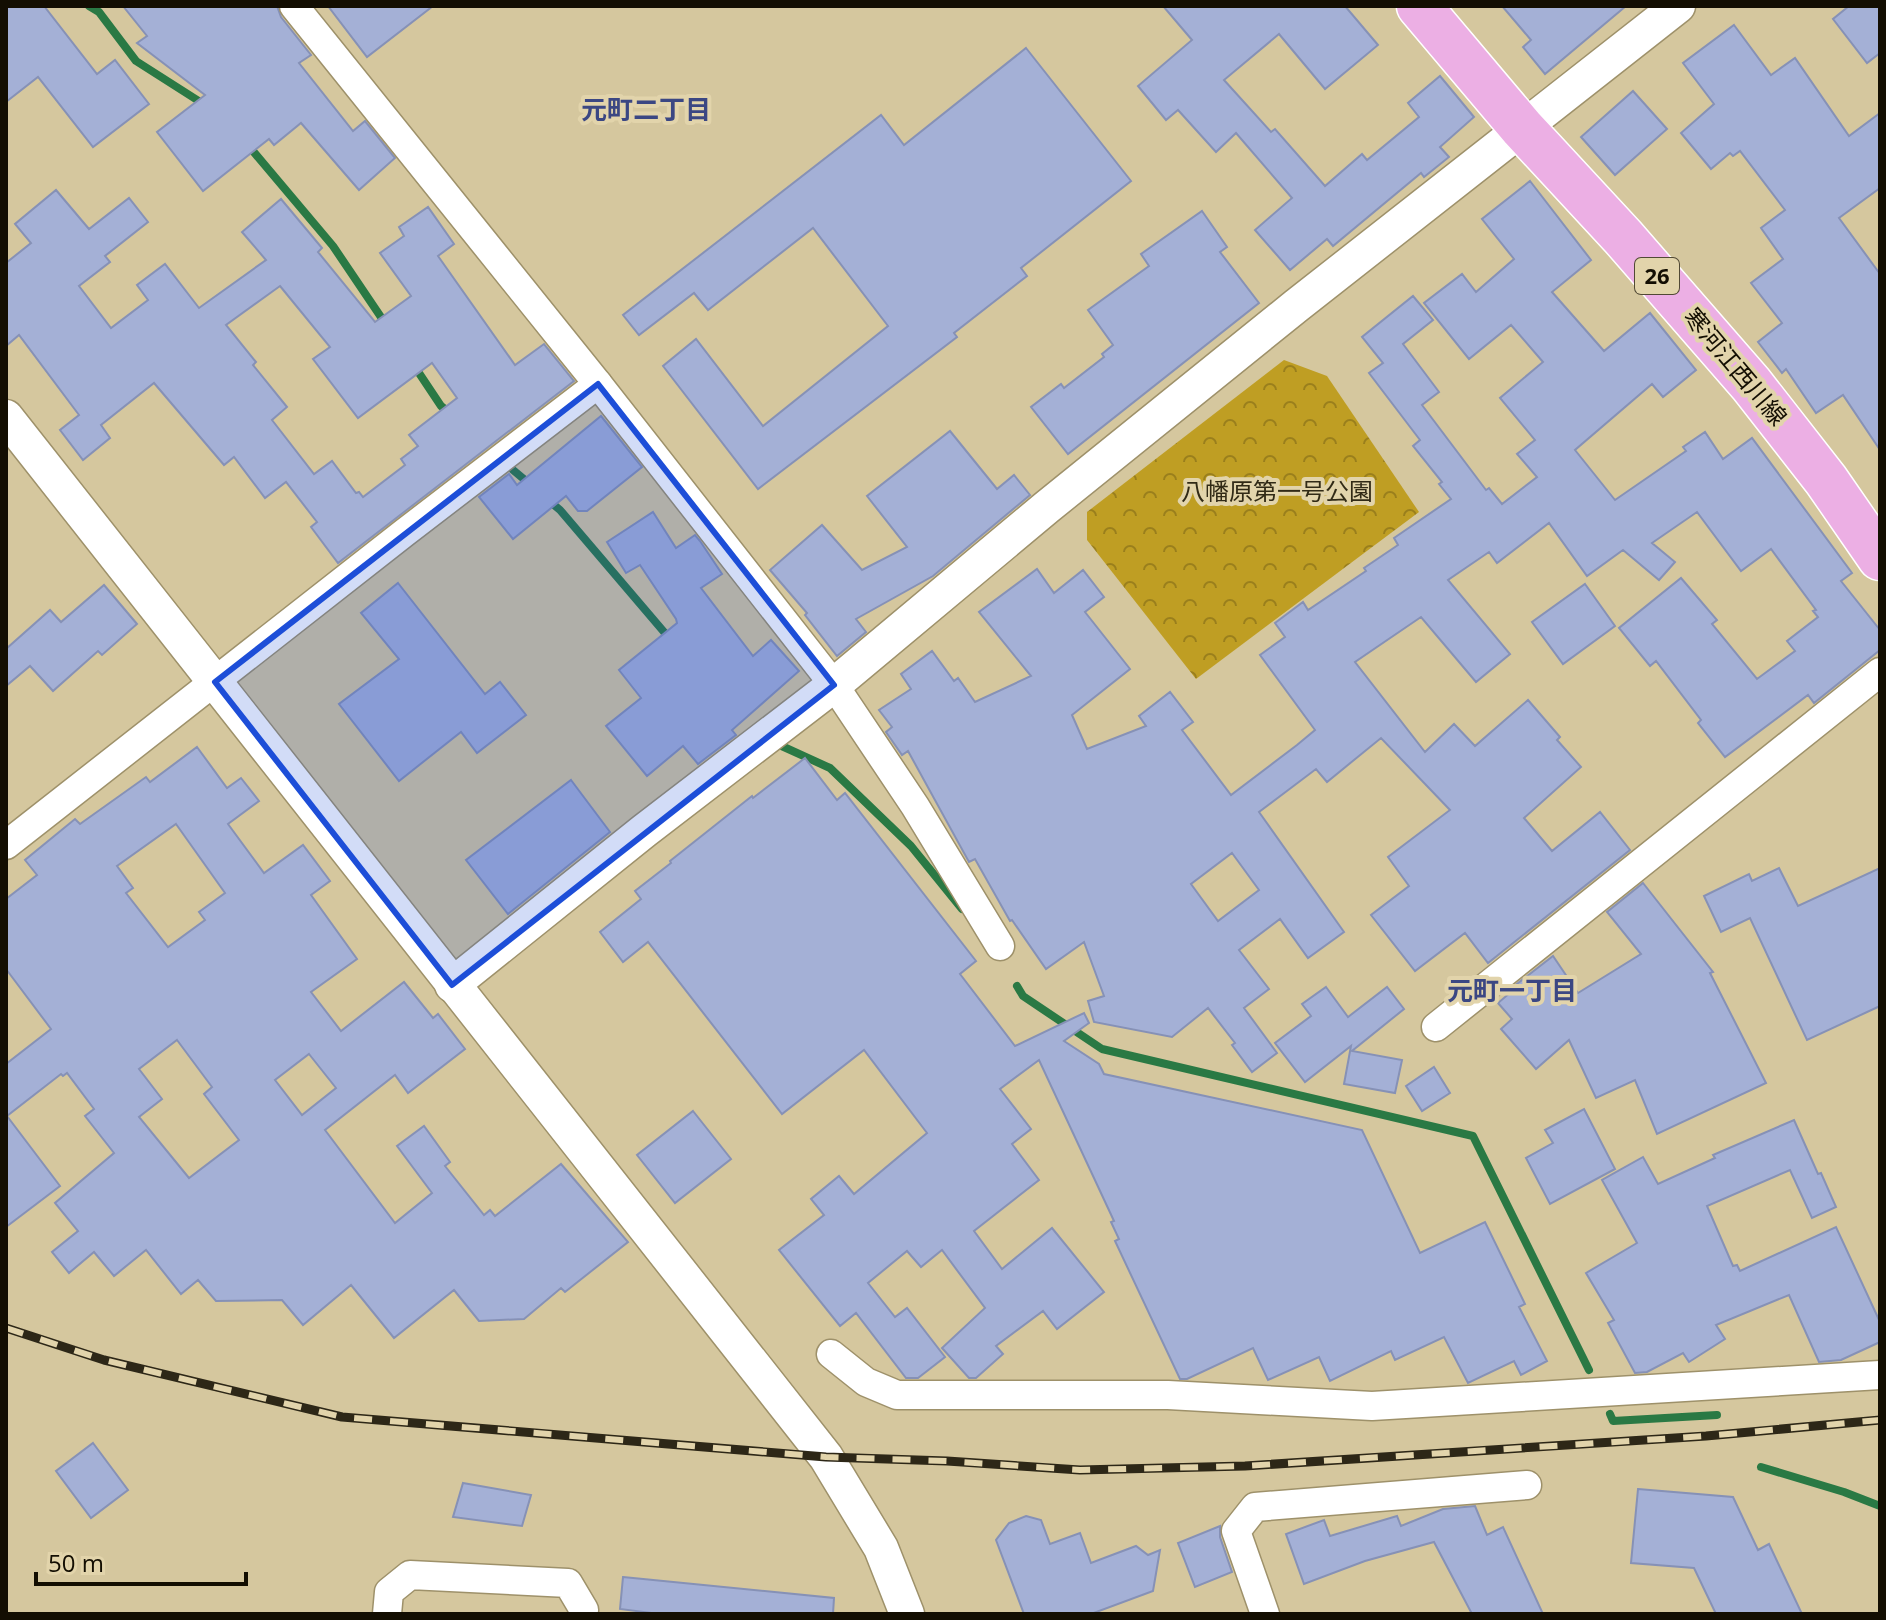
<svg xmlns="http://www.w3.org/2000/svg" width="1886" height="1620" font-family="'Open Sans','Noto Sans JP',sans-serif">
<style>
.park{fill:url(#park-crowns)}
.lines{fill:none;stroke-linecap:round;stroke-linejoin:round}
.stream{stroke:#2a7944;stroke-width:8}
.building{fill:#a4b0d6;stroke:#8691b6;stroke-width:2;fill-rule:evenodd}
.minor-casing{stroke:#9e916a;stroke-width:31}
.tertiary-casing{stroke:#9e916a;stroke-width:37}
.primary-casing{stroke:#fff;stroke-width:47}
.minor{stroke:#fff;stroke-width:28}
.tertiary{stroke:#fff;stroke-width:34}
.primary{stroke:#ecafe4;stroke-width:44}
.rail-casing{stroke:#2d2717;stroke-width:9}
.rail{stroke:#e2d4ab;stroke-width:6;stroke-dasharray:18;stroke-linecap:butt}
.marked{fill:#1d4ed8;fill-opacity:0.2;stroke:#1d4ed8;stroke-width:6;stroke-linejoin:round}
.labels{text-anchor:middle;stroke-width:8;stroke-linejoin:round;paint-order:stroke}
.shield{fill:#e2d4ab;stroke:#514935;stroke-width:2}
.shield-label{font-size:22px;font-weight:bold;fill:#130e02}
.street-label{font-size:24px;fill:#130e02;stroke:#e2d4ab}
.park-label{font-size:24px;fill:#312a16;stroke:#e2d4ab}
.neighbourhood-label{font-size:26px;font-weight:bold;fill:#3b4783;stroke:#e2d4ab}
</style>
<defs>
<pattern id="park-crowns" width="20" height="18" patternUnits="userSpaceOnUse" patternTransform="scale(2)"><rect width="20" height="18" fill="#bf9e23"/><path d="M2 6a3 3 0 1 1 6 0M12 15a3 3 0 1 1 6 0" fill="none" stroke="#9a7f1c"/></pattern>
</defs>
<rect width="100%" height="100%" fill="#d5c79e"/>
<polygon class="park" points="1284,360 1327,376 1419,512 1196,679 1087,540 1087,512"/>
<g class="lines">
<g class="stream">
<polyline points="89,6 99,12 136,61 205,105"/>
<polyline points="247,144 333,246 387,326"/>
<polyline points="413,364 441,406 450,413"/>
<polyline points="513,470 531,485"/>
<polyline points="547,499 560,510 670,639"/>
<polyline points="775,743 830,768 911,846 962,909"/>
<polyline points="1017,986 1023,996 1102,1049 1473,1136 1589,1370"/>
<polyline points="1610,1414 1613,1421 1717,1415"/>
<polyline points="1761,1467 1844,1492 1880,1506"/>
</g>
</g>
<g class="building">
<polygon points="6,6 44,6 97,74 115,60 149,104 93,147 38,77 6,102"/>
<polygon points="123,6 277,6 281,17 311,55 299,63 353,131 365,121 395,158 359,190 301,123 274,145 269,139 203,191 157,132 205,95 137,43 147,36"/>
<polygon points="328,6 433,6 367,57"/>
<polygon points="1163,6 1345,6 1378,45 1325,89 1279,34 1224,80 1271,132 1275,129 1325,186 1362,154 1367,160 1419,117 1408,103 1440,76 1474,117 1440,147 1449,157 1424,177 1421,173 1333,246 1327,239 1290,270 1255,230 1292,198 1236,133 1216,152 1178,110 1166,120 1138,86 1192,40"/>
<polygon points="1502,6 1626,6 1545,74 1523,47 1531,40"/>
<polygon points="1849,6 1880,6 1880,53 1867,63 1833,19"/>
<polygon points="1734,25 1771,75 1795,58 1849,136 1880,113 1880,188 1839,218 1880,274 1880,450 1843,395 1816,413 1786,369 1782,373 1758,342 1782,323 1751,283 1783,259 1761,228 1785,210 1740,151 1733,156 1730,153 1711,169 1681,133 1714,104 1683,63"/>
<polygon points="1026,48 1131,181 1021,268 1027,276 954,333 957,337 758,489 663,366 696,339 763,426 888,326 813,228 708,310 694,293 639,335 623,315 881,115 904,145"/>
<polygon points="1633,91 1667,129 1615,175 1581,137"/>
<path d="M1530,181L1591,260L1552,292L1604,351L1650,313L1696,370L1663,397L1652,384L1575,450L1615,500L1686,451L1683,447L1705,432L1723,459L1752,438L1852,573L1841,581L1880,630V650L1814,703L1808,695L1725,757L1698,723L1701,720L1656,661L1650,666L1619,628L1681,578L1717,620L1712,624L1757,679L1795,651L1787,641L1818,617L1813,611L1816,610L1771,549L1741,571L1697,512L1652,543L1675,562L1659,580L1623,550L1587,576L1549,523L1497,563L1489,552L1448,580L1510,654L1476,682L1421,617L1355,662L1425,752L1454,724L1475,746L1528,700L1560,737L1557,740L1581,767L1524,818L1552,851L1600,812L1630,850L1488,963L1465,933L1415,971L1371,915L1409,886L1388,857L1450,810L1381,738L1327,782L1316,769L1259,812L1344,932L1308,958L1280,919L1239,950L1269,989L1244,1008L1277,1053L1252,1072L1232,1045L1235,1043L1208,1008L1172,1037L1094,1022L1088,1001L1104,996L1084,942L1046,969L1012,920L1010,921L975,859L969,862L908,751L902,755L886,732L892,727L879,710L911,689L901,674L932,651L954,681L958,678L975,702L1031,676L979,612L1037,569L1054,593L1083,570L1104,597L1085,612L1130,669L1072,715L1087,749L1146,726L1139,716L1170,692L1193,722L1182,730L1231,795L1297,745L1315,730L1260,655L1285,637L1275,623L1303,602L1308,610L1366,571L1364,568L1398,545L1394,538L1451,499L1439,484L1442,482L1413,446L1420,440L1369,373L1383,363L1362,337L1413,296L1433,320L1403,344L1439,392L1422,405L1486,490L1489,488L1502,504L1537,477L1517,454L1535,440L1500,398L1543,362L1511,325L1469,359L1424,303L1462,274L1476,292L1514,259L1482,219ZM1232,853L1259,890L1218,921L1191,884Z"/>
<path d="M56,190L89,229L129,198L148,222L105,256L110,262L79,286L111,328L148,300L137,285L165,264L199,308L266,260L242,232L281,199L322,248L318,252L375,322L411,296L380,253L404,236L399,227L428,207L454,244L438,256L515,365L544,344L574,381L338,563L311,527L317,522L286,482L265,498L234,457L224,465L154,383L101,425L110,438L83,460L60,430L79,415L19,335L6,346V263L31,243L15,224ZM280,286L330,347L313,359L358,418L432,363L457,398L409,435L418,446L401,459L405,465L363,497L359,492L356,493L332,461L314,474L272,420L287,407L253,365L256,362L226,325Z"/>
<polygon points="1202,211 1227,247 1220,252 1259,303 1068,454 1031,407 1061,384 1064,388 1104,357 1102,354 1113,345 1088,310 1149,266 1141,254"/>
<polygon points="601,416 642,467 587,511 578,511 566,496 513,539 479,497 509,474 517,485"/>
<polygon points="950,431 997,489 1014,475 1030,495 933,576 856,619 866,632 837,656 805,615 807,613 770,570 822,525 862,570 907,547 867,496"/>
<polygon points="653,512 676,548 695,535 700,541 722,574 701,588 753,656 771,640 799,671 732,730 736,735 698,764 683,746 647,776 606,726 641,698 619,670 677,623 676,619 640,565 626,573 607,542"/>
<polygon points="398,583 485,694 500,682 526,715 477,753 461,732 399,781 339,704 399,659 361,613"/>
<polygon points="1585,584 1615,626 1563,664 1532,622"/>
<polygon points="104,585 137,624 102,655 98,651 53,691 30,666 6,686 6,649 50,610 61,622"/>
<path d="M197,747L227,788L241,778L259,801L228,824L264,873L303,845L330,881L311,895L357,959L311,992L341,1031L404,982L433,1018L438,1014L465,1049L408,1093L395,1075L325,1130L395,1223L432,1193L397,1146L424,1126L450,1162L445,1166L484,1215L490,1210L495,1216L561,1164L628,1242L565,1292L561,1288L524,1319L479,1321L454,1290L394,1338L351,1285L303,1325L282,1300L216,1301L198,1280L181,1294L146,1250L114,1276L94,1252L69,1273L52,1252L78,1231L55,1203L114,1153L85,1116L94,1109L67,1073L63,1076L61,1074L7,1116L60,1186L6,1227V1064L51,1029L6,969V899L37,875L25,860L75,819L80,824L146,777L150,782ZM176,824L225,893L199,912L205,920L168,947L126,893L133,888L117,866ZM177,1040L212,1087L204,1094L239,1140L189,1178L139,1117L162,1099L139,1069ZM309,1054L336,1088L302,1115L275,1080Z"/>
<polygon points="805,758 837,800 845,793 976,961 960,974 1015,1046 1084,1013 1089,1023 1064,1041 1099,1064 1104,1074 1362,1130 1420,1253 1485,1222 1525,1304 1519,1307 1547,1361 1521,1375 1514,1361 1468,1383 1444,1337 1395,1360 1391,1351 1330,1381 1319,1357 1268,1380 1253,1348 1187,1379 1180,1379 1115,1241 1119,1239 1111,1222 1114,1221 1039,1060 1000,1089 1031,1129 1012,1144 1039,1180 974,1231 1002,1269 1052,1228 1104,1292 1057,1329 1043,1311 996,1346 1003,1354 976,1378 969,1378 942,1348 985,1308 942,1250 921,1267 907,1251 868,1283 895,1317 907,1308 945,1357 918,1378 906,1378 856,1313 840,1326 779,1250 824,1215 811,1199 839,1176 854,1194 927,1133 864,1050 782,1114 648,942 623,962 600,932 641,899 635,891 671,863 670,861 752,796 753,798"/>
<polygon points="571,780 610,832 508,914 466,860"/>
<polygon points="1779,868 1798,906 1880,868 1880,1006 1807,1040 1750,918 1721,932 1704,896 1749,874 1752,881"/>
<polygon points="1643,883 1713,972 1710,973 1766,1083 1657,1134 1635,1080 1596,1098 1569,1040 1536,1069 1501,1029 1512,1019 1498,1003 1511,992 1509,990 1553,956 1578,993 1641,954 1607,912"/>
<polygon points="1326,987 1348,1017 1387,987 1404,1009 1352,1051 1402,1060 1395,1093 1344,1084 1351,1046 1305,1082 1275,1043 1311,1016 1302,1004"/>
<polygon points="1434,1067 1450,1093 1422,1111 1406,1086"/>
<polygon points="1584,1109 1615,1169 1550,1204 1526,1158 1553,1143 1545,1130"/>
<polygon points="693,1111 731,1159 675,1203 637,1155"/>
<polygon points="1794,1120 1818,1174 1821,1173 1836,1207 1812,1218 1790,1170 1707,1206 1733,1266 1737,1265 1740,1271 1836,1227 1880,1322 1880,1342 1841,1360 1819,1362 1789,1295 1716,1325 1725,1339 1689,1362 1683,1353 1647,1372 1635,1373 1608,1323 1614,1320 1586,1273 1637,1243 1602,1180 1643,1157 1658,1184 1715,1158 1713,1155"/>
<polygon points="93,1443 128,1490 91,1518 56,1471"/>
<polygon points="463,1483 531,1495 522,1526 453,1517"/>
<polygon points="1638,1489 1733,1497 1758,1550 1769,1544 1802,1614 1716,1614 1694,1568 1631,1563"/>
<polygon points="1475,1506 1487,1535 1503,1527 1543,1614 1472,1614 1434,1542 1365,1561 1304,1584 1286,1534 1324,1520 1330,1536 1397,1516 1401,1526 1443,1509"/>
<polygon points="1026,1516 1041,1520 1050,1544 1080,1533 1091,1563 1136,1546 1148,1555 1160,1550 1153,1591 1091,1614 1024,1614 996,1540 1009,1523"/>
<polygon points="1220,1526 1220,1537 1232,1572 1195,1587 1178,1543"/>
<polygon points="623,1577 834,1598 833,1614 659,1614 620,1609"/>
</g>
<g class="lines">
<defs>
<g id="minor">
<polyline points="294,6 598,384 834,685 915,806 1000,946"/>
<polyline points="6,845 404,533 598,384"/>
<polyline points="1436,1027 1880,672"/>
<polyline points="831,1354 866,1382 897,1395 1168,1395 1372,1406 1880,1375"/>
<polyline points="387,1614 389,1592 410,1575 568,1583 584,1610 583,1614"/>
<polyline points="1265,1614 1236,1531 1255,1507 1527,1485"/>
</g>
<g id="tertiary">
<polyline points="6,417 826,1457 881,1548 907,1614"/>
<polyline points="452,985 644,831 834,685 1047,507 1296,306 1678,6"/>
</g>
<polyline id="primary" points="1419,6 1522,128 1623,237 1751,384 1826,480 1880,558"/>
</defs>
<use href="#minor" class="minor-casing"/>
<use href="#tertiary" class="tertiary-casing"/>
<use href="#primary" class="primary-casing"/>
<use href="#minor" class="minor"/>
<use href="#tertiary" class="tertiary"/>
<use href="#primary" class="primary"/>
<defs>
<polyline id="rail" points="6,1328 104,1360 342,1417 826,1457 947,1461 1080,1470 1245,1466 1706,1436 1880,1420"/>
</defs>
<use href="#rail" class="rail-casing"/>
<use href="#rail" class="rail"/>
</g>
<path class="marked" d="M598,384L834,685L452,985L215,682Z"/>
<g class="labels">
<rect class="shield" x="1635" y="258" width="44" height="36" rx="6"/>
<g class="shield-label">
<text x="1657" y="284">26</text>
</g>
<g class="street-label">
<text transform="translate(1735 367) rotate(50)" y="8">寒河江西川線</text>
</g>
<g class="park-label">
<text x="1277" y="500">八幡原第一号公園</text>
</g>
<g class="neighbourhood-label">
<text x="646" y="119">元町二丁目</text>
<text x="1512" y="1000">元町一丁目</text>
</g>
</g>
<rect width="1886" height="1620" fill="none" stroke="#130e02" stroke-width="16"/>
<path d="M36 1572v12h210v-12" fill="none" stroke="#130e02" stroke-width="4"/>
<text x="48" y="1572" font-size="24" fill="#130e02" stroke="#e2d4ab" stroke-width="6" paint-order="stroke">50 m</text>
</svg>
